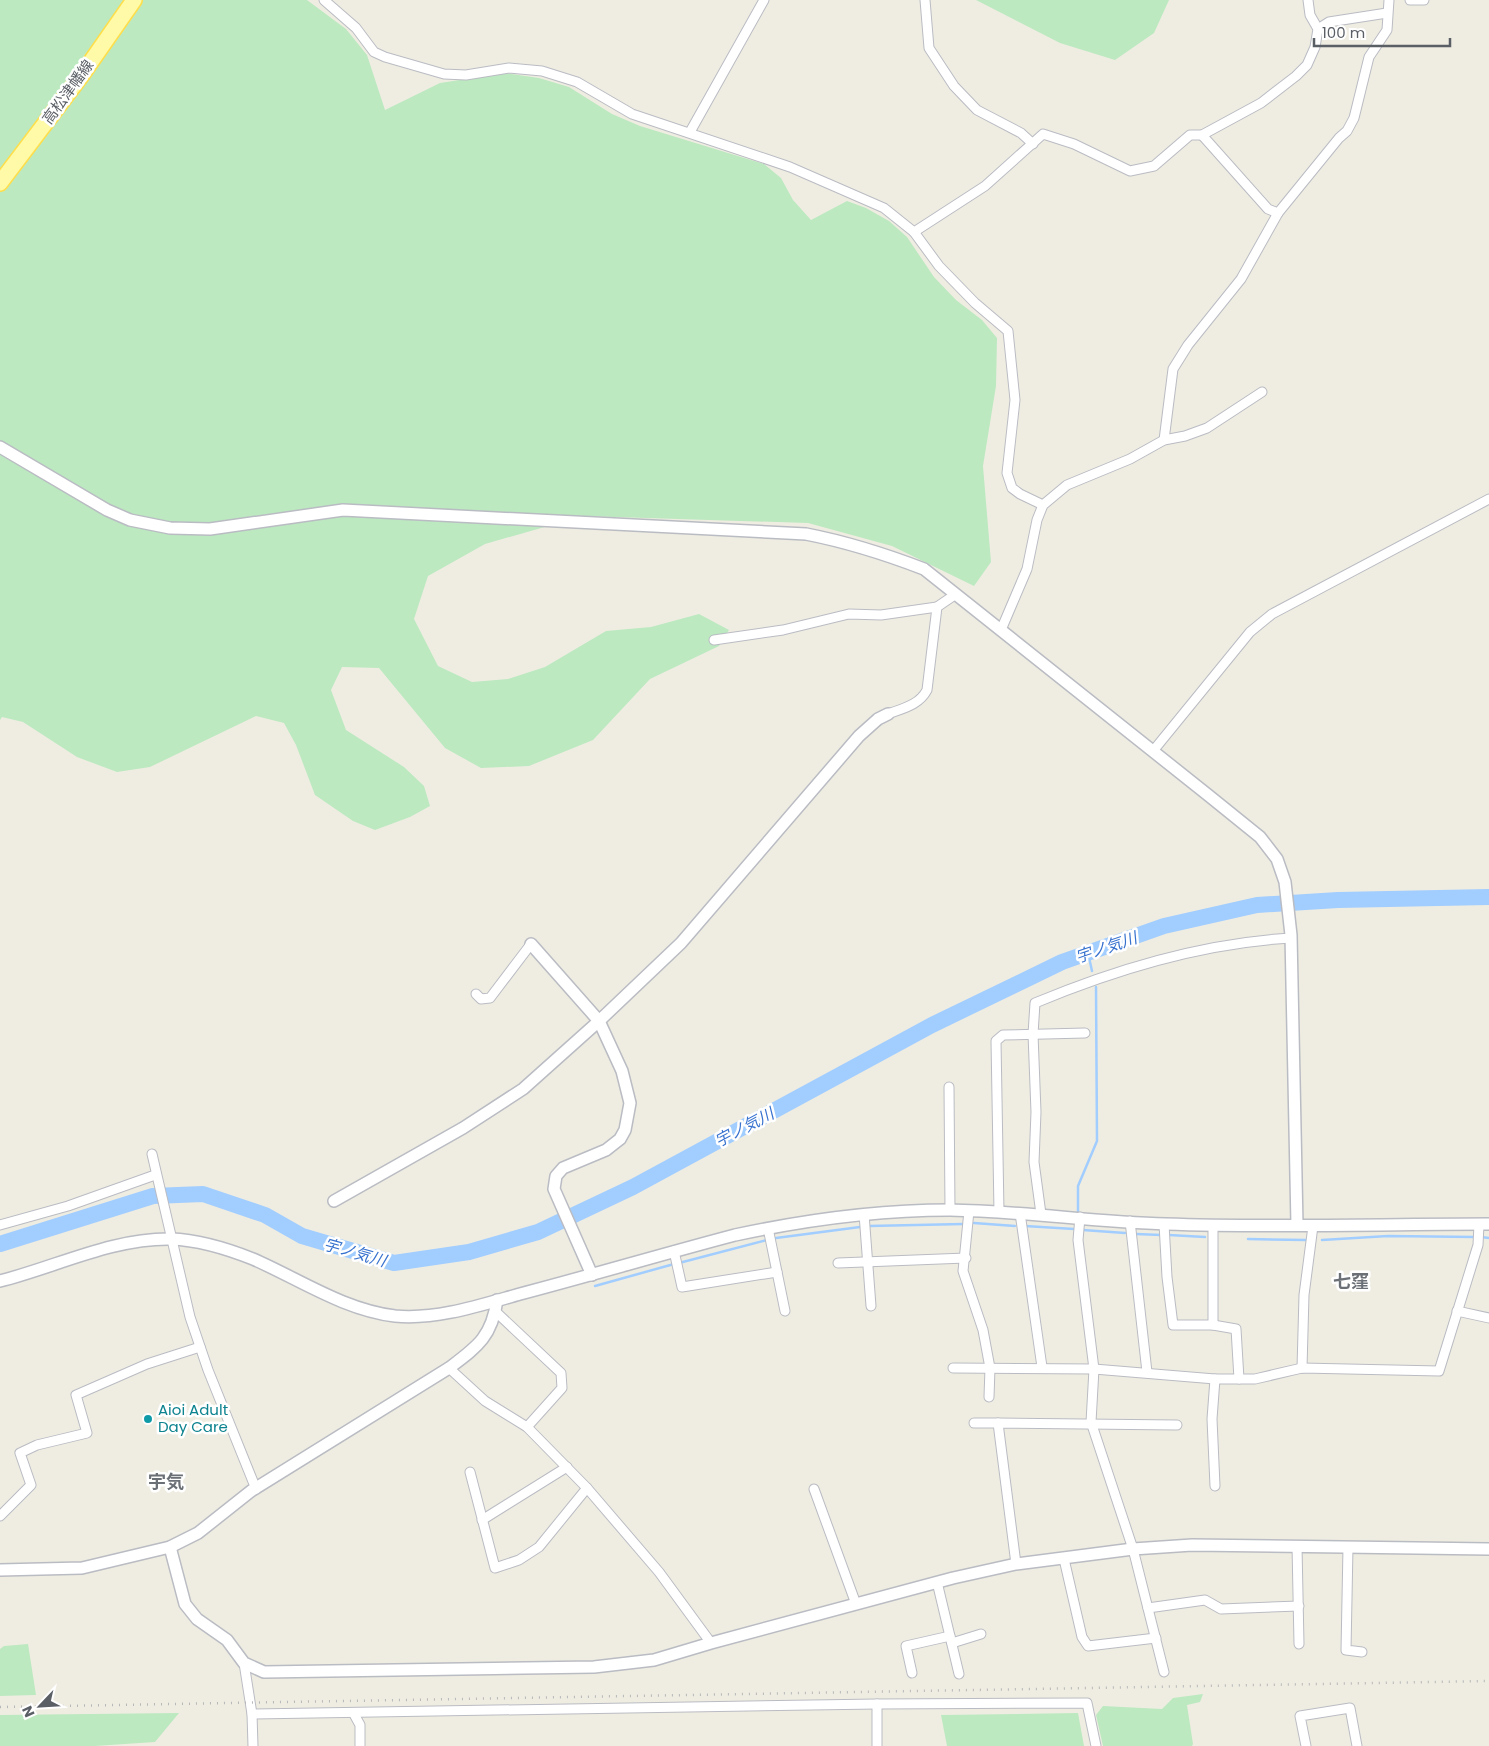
<svg xmlns="http://www.w3.org/2000/svg" width="1489" height="1746" font-family="Poppins,'Noto Sans JP',sans-serif">
<style>
.green{fill:#bce9c0}
.lines{fill:none;stroke-linecap:round;stroke-linejoin:round}
.stream{stroke:#a2cdff;stroke-width:2.5}
.river{stroke:#a2cdff;stroke-width:16}
.minor-casing{stroke:#babcc3;stroke-width:11}
.tertiary-casing{stroke:#babcc3;stroke-width:14}
.primary-casing{stroke:#ffde4b;stroke-width:18}
.minor{stroke:#fff;stroke-width:9}
.tertiary{stroke:#fff;stroke-width:11}
.primary{stroke:#fffaa7;stroke-width:15}
.rail{stroke:#b6b7b8;stroke-width:2.5;stroke-dasharray:1 6;stroke-linecap:butt}
.culture-dot{fill:#0f9aa8;stroke:#fff;stroke-width:2}
.labels{text-anchor:middle;stroke-width:5;stroke-linejoin:round;paint-order:stroke}
.street-label{font-size:15px;fill:#5a5e65;stroke:#fff}
.culture-label{font-size:15px;fill:#0d838f;stroke:#fff;text-anchor:start}
.water-label{font-size:16px;font-style:italic;fill:#3872cf;stroke:#fff}
.quarter-label{font-size:18px;font-weight:bold;fill:#6b7077;stroke:#fff}
</style>
<rect width="100%" height="100%" fill="#efede2"/>
<g class="green">
<polygon points="0,0 307,0 346,29 367,55 385,110 440,83 505,73 539,78 569,87 612,114 640,126 764,164 781,178 793,200 811,220 847,201 866,208 889,221 907,237 934,277 956,300 982,320 997,338 996,386 983,466 991,562 974,586 892,546 808,523 583,516 485,544 428,576 414,619 438,666 472,682 508,679 545,667 606,631 651,627 699,614 729,630 719,646 650,679 593,740 529,766 481,768 445,748 379,668 342,667 331,690 346,730 404,767 424,786 430,806 410,817 375,830 353,821 315,795 296,745 284,723 256,716 150,767 117,772 77,757 23,722 2,717 0,720"/>
<polygon points="976,0 1169,0 1154,33 1115,60 1060,43"/>
<polygon points="28,1644 36,1695 0,1696 0,1649 4,1646"/>
<polygon points="1203,1694 1200,1702 1187,1705 1193,1744 1192,1746 1103,1746 1096,1715 1103,1706 1162,1709 1173,1698"/>
<polygon points="179,1713 155,1742 95,1746 0,1746 0,1715"/>
<polygon points="1078,1713 1084,1746 947,1746 941,1715"/>
</g>
<g class="lines">
<g class="stream">
<polyline points="1088,953 1092,971"/>
<polyline points="1078,1212 1078,1186 1097,1141 1096,987"/>
<polyline points="974,1223 1015,1226"/>
<polyline points="869,1226 963,1224"/>
<polyline points="1025,1226 1074,1229"/>
<polyline points="1083,1230 1125,1233"/>
<polyline points="1136,1234 1161,1235"/>
<polyline points="1169,1235 1205,1237"/>
<polyline points="1481,1237 1489,1238"/>
<polyline points="776,1238 860,1227"/>
<polyline points="1248,1239 1306,1240"/>
<polyline points="1322,1240 1388,1236 1475,1237"/>
<polyline points="679,1263 767,1240"/>
<polyline points="595,1286 674,1264"/>
</g>
<polyline class="river" points="0,1244 153,1196 203,1194 265,1215 302,1236 394,1263 469,1252 538,1232 633,1187 932,1025 1062,962 1164,926 1257,905 1338,900 1489,897"/>
<defs>
<g id="minor">
<polyline points="324,0 356,28 374,52 385,57 444,74 466,75 509,68 542,71 577,82 632,114 790,167 884,208 914,232 985,186 1043,134 1074,144 1130,171 1154,166 1190,135 1202,135 1261,103 1296,76 1307,65 1315,47 1318,29 1310,15 1308,0"/>
<polyline points="925,0 929,48 954,86 977,110 1021,133 1033,144"/>
<polyline points="1410,0 1424,0"/>
<polyline points="1318,29 1329,22 1387,13"/>
<polyline points="690,132 764,0"/>
<polyline points="1202,135 1268,209 1278,213 1339,138 1347,131 1354,118 1369,57 1387,30 1389,0"/>
<polyline points="914,232 939,266 975,303 1008,331 1015,400 1007,473 1012,488 1020,494 1043,505"/>
<polyline points="1164,440 1173,369 1188,345 1241,279 1278,213"/>
<polyline points="1001,630 1027,569 1037,520 1043,505 1067,485 1130,459 1164,440 1185,436 1207,428 1262,392"/>
<polyline points="714,640 783,630 849,614 881,615 937,607"/>
<path d="M888,714C904,708 919,705 927,690L937,607L956,594"/>
<polyline points="1153,751 1250,632 1272,614 1489,499"/>
<polyline points="476,994 481,999 490,998 531,944"/>
<polyline points="949,1087 950,1210"/>
<polyline points="152,1154 190,1317 208,1370 256,1489"/>
<polyline points="969,1211 963,1271 983,1330 990,1368 989,1397"/>
<polyline points="999,1212 996,1041 1003,1035 1085,1033"/>
<polyline points="1020,1213 1042,1367"/>
<polyline points="864,1214 871,1306"/>
<path d="M1041,1214L1034,1162L1036,1112L1033,1034L1035,1003C1116,969 1203,943 1291,938"/>
<polyline points="1080,1217 1078,1240 1094,1369 1091,1422 1133,1549 1164,1672"/>
<polyline points="1130,1221 1147,1372"/>
<polyline points="1164,1224 1167,1277 1173,1325 1213,1325 1236,1329 1239,1379"/>
<polyline points="0,1225 68,1206 155,1175"/>
<polyline points="768,1228 785,1311"/>
<polyline points="674,1251 682,1287 777,1272"/>
<polyline points="838,1263 966,1258"/>
<polyline points="495,1311 561,1373 562,1388 527,1427"/>
<polyline points="1457,1311 1489,1318"/>
<polyline points="1213,1325 1213,1225"/>
<polyline points="449,1368 485,1401 527,1427 587,1488 659,1572 711,1643"/>
<polyline points="953,1368 1094,1369 1215,1379 1255,1379 1302,1368 1439,1371 1478,1245 1479,1224"/>
<polyline points="1302,1368 1304,1295 1313,1226"/>
<polyline points="974,1423 998,1423"/>
<polyline points="470,1472 495,1568 519,1560 539,1547 587,1488"/>
<polyline points="1215,1486 1212,1419 1215,1379"/>
<polyline points="814,1489 856,1604"/>
<polyline points="0,1516 31,1485 20,1453 37,1445 87,1433 76,1395 147,1364 200,1347"/>
<polyline points="482,1520 567,1467"/>
<polyline points="1297,1546 1299,1644"/>
<polyline points="1348,1547 1346,1650 1362,1652"/>
<polyline points="1064,1559 1082,1637 1088,1646 1156,1638"/>
<polyline points="1016,1564 998,1423 1177,1425"/>
<polyline points="937,1582 959,1674"/>
<polyline points="1148,1608 1205,1600 1221,1609 1299,1606"/>
<polyline points="952,1643 981,1634"/>
<polyline points="244,1663 252,1714 253,1746"/>
<polyline points="912,1673 906,1646 950,1636"/>
<polyline points="252,1714 877,1704 1087,1703 1096,1746"/>
<polyline points="354,1714 360,1725 360,1746"/>
<polyline points="877,1746 877,1704"/>
<polyline points="1306,1746 1300,1716 1350,1708 1357,1746"/>
</g>
<g id="tertiary">
<path d="M0,447L107,510L130,520L170,528L210,529L343,510L806,534C847,542 885,554 924,569L1208,795L1260,837L1277,859L1285,882L1291,935L1297,1225"/>
<polyline points="531,944 599,1021 622,1071 630,1103 625,1130 620,1139 606,1150 563,1168 556,1176 554,1189 592,1275"/>
<polyline points="334,1201 463,1128 523,1089 599,1021 681,943 859,736 878,719 888,714"/>
<path d="M0,1281C56,1267 112,1238 171,1239C198,1240 228,1249 253,1259C299,1279 344,1310 395,1316C437,1320 481,1305 520,1294C592,1275 663,1254 735,1235C805,1220 878,1210 950,1210C1022,1211 1094,1222 1166,1224C1274,1228 1381,1224 1489,1224"/>
<polyline points="170,1547 185,1604 197,1619 227,1640 244,1663 264,1672 594,1667 654,1660 711,1643 953,1578 1016,1564 1133,1549 1192,1545 1489,1549"/>
<path d="M0,1570L82,1568L170,1547L198,1533L251,1491L449,1368C477,1347 492,1337 497,1300"/>
</g>
<polyline id="primary" points="0,183 81,76 134,0"/>
</defs>
<use href="#minor" class="minor-casing"/>
<use href="#tertiary" class="tertiary-casing"/>
<use href="#primary" class="primary-casing"/>
<use href="#minor" class="minor"/>
<use href="#tertiary" class="tertiary"/>
<use href="#primary" class="primary"/>
<polyline class="rail" points="0,1707 1489,1681"/>
</g>
<circle class="culture-dot" cx="148" cy="1419" r="5"/>
<g class="labels">
<g class="street-label">
<text transform="translate(68 92) rotate(-54)" y="5">高松津幡線</text>
</g>
<g class="culture-label">
<text x="158" y="1415">Aioi Adult<tspan x="158" dy="17">Day Care</tspan></text>
</g>
<g class="water-label">
<text transform="translate(1106 947) rotate(-19)" y="6">宇ノ気川</text>
<text transform="translate(744 1127) rotate(-28)" y="6">宇ノ気川</text>
<text transform="translate(355 1252) rotate(16)" y="6">宇ノ気川</text>
</g>
<g class="quarter-label">
<text x="1351" y="1288">七窪</text>
<text x="166" y="1488">宇気</text>
</g>
</g>
<g transform="translate(40 1706) rotate(245)" stroke="#ffffff" stroke-width="4" paint-order="stroke">
<path d="M0-4L9 19L0 12L-9 19Z" fill="#5a5e65"/>
<text y="-8" font-size="14" font-weight="bold" text-anchor="middle" fill="#5a5e65">N</text>
</g>
<path d="M1314 38v8h136v-8" fill="none" stroke="#5a5e65" stroke-width="2.5"/>
<text x="1322" y="38" font-size="15" fill="#5a5e65" stroke="#ffffff" stroke-width="4" paint-order="stroke">100 m</text>
</svg>
